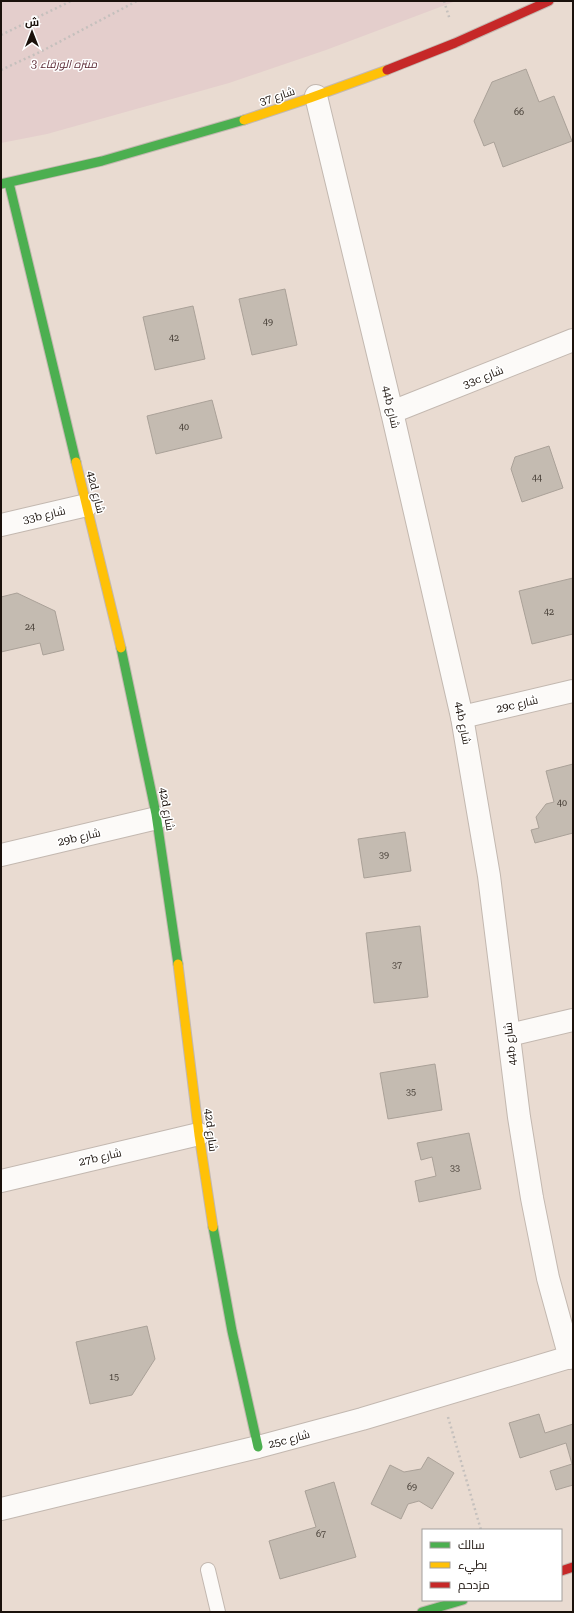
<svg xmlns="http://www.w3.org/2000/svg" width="574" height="1613" font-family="'Roboto Serif',Cairo,serif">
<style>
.green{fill:#e4cecc}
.building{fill:#c4bbb1;stroke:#aaa198}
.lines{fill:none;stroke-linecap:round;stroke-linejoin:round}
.lane-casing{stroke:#c3b8b0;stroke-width:16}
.street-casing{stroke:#c3b8b0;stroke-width:24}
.fast-casing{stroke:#c3b8b0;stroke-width:11}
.slow-casing{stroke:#c3b8b0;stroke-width:11}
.jam-casing{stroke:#c3b8b0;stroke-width:11}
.path{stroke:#c5c0bd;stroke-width:2.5;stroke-dasharray:2 3;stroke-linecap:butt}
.lane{stroke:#fcfaf8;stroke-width:14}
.street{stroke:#fcfaf8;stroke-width:22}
.fast{stroke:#4caf50;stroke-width:9}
.slow{stroke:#ffc107;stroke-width:9}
.jam{stroke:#c62828;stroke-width:9}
.labels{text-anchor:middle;stroke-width:3;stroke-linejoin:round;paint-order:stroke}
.number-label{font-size:9px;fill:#443c34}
.park-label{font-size:11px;font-style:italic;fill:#5c2a35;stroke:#fff}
.street-label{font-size:11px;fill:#1a110b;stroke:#fff}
</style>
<rect width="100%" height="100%" fill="#e9dbd1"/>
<polygon class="green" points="1,1 456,1 326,50 229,83 47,134 1,143"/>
<g class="building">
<polygon points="526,69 539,102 554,96 572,141 503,167 494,142 484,146 474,121 492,82"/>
<polygon points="285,289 297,345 252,355 239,299"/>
<polygon points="193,306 205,359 155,370 143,317"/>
<polygon points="212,400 222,438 156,454 147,416"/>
<polygon points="549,446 563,488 522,502 511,469 515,457"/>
<polygon points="573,578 573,634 532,644 519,591"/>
<polygon points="17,593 55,611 64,650 43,655 40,643 1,652 1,597"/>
<polygon points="573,764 573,833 535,843 531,830 539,828 536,817 546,804 554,802 546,771"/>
<polygon points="405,832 411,871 364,878 358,839"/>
<polygon points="420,926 428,997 374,1003 366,933"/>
<polygon points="435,1064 442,1110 388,1119 380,1073"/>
<polygon points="469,1133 481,1189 419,1202 415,1181 436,1176 432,1157 421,1160 417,1143"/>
<polygon points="147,1326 155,1359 132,1395 90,1404 76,1342"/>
<polygon points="539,1414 545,1433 573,1424 573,1485 556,1490 550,1471 572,1464 566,1443 520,1458 509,1423"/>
<polygon points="428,1457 454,1473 432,1509 419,1501 408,1504 401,1519 371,1504 390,1465 404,1472 421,1469"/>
<polygon points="334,1482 356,1557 280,1579 269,1541 316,1527 305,1491"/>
</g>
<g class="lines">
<defs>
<polyline id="lane" points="208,1570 218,1612"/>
<g id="street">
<polyline points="316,96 392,412 462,717 489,876 519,1117 532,1198 548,1278 570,1358"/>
<polyline points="392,412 573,340"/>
<polyline points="1,525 87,505"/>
<polyline points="462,717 573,691"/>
<polyline points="1,855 157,818"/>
<polyline points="509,1035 573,1020"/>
<polyline points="1,1181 199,1134"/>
<polyline points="1,1509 258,1447 362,1419 573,1356"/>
</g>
<g id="fast">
<polyline points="9,183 76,462"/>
<polyline points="1,184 102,161 244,120"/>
<polyline points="121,648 156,814 178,964"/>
<polyline points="213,1227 232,1331 258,1447"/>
<polyline points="422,1612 463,1600"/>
</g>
<g id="slow">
<polyline points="244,120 310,98 387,70"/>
<polyline points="76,462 121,648"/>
<polyline points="178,964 199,1135 213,1227"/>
</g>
<g id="jam">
<polyline points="387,70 455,43 549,1"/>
<polyline points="561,1571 573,1567"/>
</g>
</defs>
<use href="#lane" class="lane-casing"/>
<use href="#street" class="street-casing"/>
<use href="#fast" class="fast-casing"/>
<use href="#slow" class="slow-casing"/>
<use href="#jam" class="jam-casing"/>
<g class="path">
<polyline points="444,1 450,20"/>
<polyline points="1,35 71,1"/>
<polyline points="1,70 42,51 137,1"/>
<polyline points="448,1417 481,1530"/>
</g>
<use href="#lane" class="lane"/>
<use href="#street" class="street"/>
<use href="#fast" class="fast"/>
<use href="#slow" class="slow"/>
<use href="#jam" class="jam"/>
</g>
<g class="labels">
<g class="number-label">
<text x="519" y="115">66</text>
<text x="268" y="325">49</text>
<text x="174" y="341">42</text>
<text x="184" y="430">40</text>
<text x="537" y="481">44</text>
<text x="549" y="615">42</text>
<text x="30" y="630">24</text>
<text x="562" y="806">40</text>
<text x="384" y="858">39</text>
<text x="397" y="968">37</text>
<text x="411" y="1095">35</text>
<text x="455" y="1171">33</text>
<text x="114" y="1380">15</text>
<text x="412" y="1490">69</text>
<text x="321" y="1537">67</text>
</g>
<g class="park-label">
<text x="64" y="68">منتزه الورقاء 3</text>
</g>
<g class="street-label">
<text transform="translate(277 96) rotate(-18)" y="4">شارع 37</text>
<text transform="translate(483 377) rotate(-22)" y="4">33c شارع</text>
<text transform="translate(391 407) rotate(77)" y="4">44b شارع</text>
<text transform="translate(96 492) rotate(76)" y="4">42d شارع</text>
<text transform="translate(44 515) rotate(-13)" y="4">33b شارع</text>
<text transform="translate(517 704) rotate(-13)" y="4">29c شارع</text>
<text transform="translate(463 723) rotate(79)" y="4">44b شارع</text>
<text transform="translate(167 809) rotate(80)" y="4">42d شارع</text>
<text transform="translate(79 837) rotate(-13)" y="4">29b شارع</text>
<text transform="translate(510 1044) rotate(-97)" y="4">44b شارع</text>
<text transform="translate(211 1130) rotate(83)" y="4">42d شارع</text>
<text transform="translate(100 1157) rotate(-13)" y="4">27b شارع</text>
<text transform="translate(289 1439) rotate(-15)" y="4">25c شارع</text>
</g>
</g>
<rect width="574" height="1613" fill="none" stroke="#1a110b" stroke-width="4"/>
<rect x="422" y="1529" width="140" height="72" fill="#ffffff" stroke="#a3a09d"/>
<rect x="430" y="1542" width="20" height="6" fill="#4caf50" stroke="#a3a09d"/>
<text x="458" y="1549" font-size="12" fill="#1a110b">سالك</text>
<rect x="430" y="1562" width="20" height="6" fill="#ffc107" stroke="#a3a09d"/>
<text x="458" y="1569" font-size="12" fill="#1a110b">بطيء</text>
<rect x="430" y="1582" width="20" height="6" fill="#c62828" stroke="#a3a09d"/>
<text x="458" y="1589" font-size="12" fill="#1a110b">مزدحم</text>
<g transform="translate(32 32)" stroke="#ffffff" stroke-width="3" paint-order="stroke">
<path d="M0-3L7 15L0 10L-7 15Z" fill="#1a110b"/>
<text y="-6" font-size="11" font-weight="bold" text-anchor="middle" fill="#1a110b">ش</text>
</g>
</svg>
